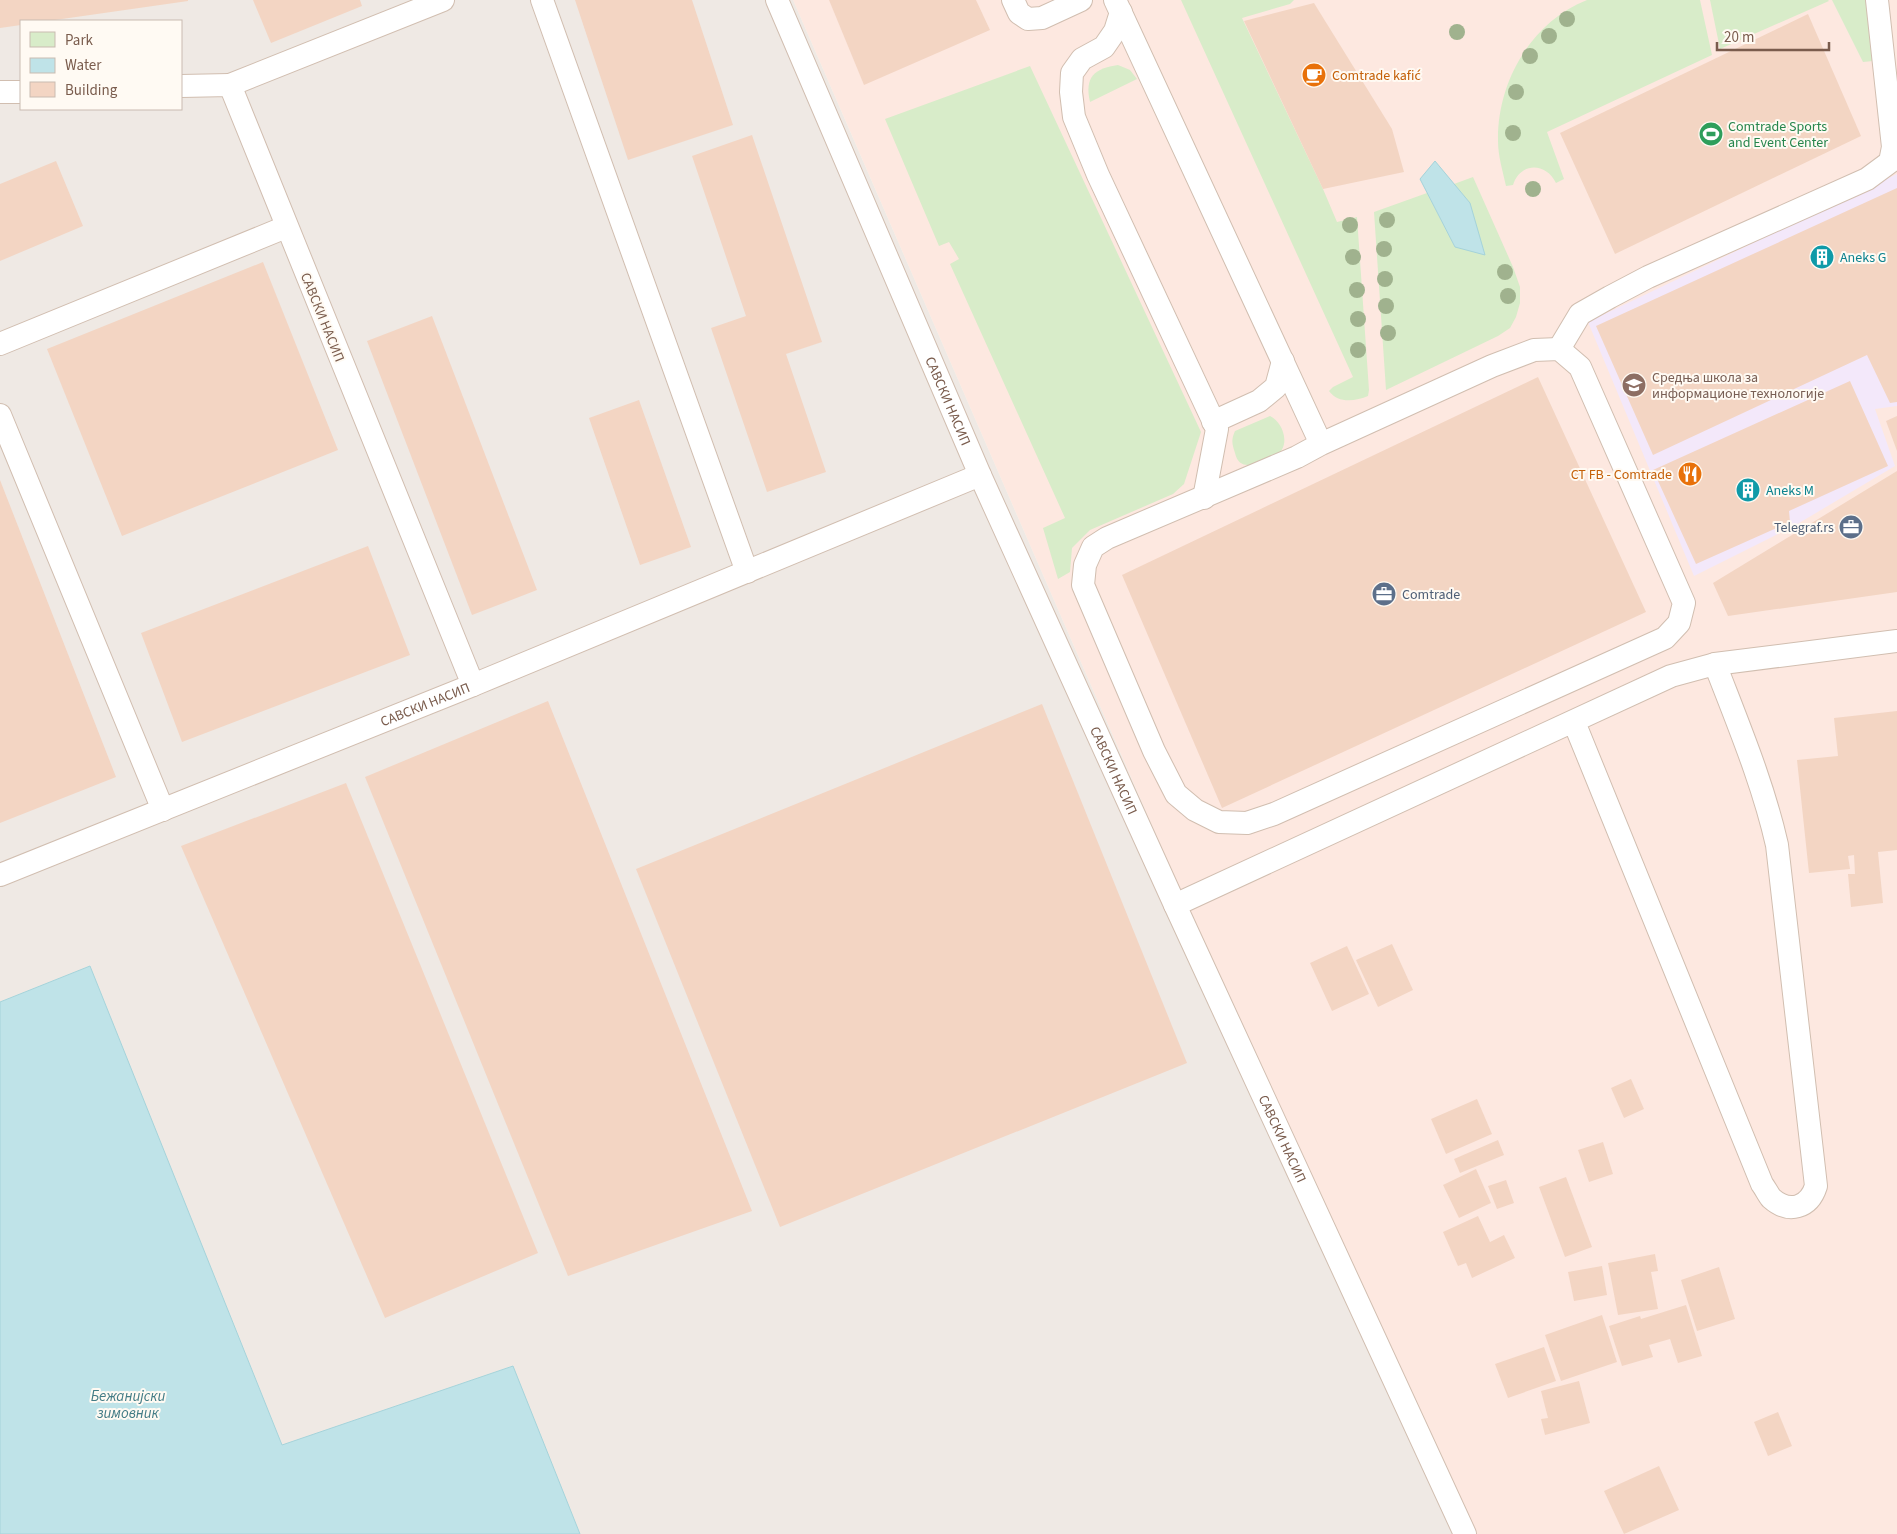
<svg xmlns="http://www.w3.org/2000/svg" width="1897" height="1534" font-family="'Source Sans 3',sans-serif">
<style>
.commercial{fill:#fde8e0}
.industrial{fill:#efe9e4;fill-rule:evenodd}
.education{fill:#f3e8fa}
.green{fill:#d8ecc9}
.water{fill:#bfe3e8;stroke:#a5d3da}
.building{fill:#f3d5c3}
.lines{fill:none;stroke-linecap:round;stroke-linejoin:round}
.service-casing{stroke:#d1beb0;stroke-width:24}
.service{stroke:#fff;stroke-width:22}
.tree{fill:#a0b28e}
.labels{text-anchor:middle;stroke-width:4;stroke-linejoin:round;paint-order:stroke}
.food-label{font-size:14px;fill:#c56008;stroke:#fffaf3;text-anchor:start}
.leisure-label{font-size:14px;fill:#27864d;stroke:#fffaf3;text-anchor:start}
.culture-label{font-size:14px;fill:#0d838f;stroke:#fffaf3;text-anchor:start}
.street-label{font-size:14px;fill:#7a5c4d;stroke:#fffaf3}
.education-label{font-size:14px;fill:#785e54;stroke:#fffaf3;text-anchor:start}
.service-label{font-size:14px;fill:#4e5e75;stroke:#fffaf3;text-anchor:end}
.water-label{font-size:15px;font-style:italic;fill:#437c86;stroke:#fffaf3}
</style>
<rect width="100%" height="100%" fill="#fdf6ec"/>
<polygon class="commercial" points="793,0 1897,0 1897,1534 1460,1534"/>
<path class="industrial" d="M0,0H793L1460,1534H580L512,1366L282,1446L90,966L0,1002ZM21,21H181V109H21Z"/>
<polygon class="education" points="1897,174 1897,406 1875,409 1895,466 1794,526 1694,576 1588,322"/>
<g class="green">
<path d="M1181,0H1294L1290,4L1242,18L1323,189L1337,222L1357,217L1369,390L1368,396C1356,401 1338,404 1329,391L1333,387L1353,377Z"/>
<path d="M1587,0H1700L1712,55L1547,132L1564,179L1556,183C1546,162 1520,162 1513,185L1506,186C1503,172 1498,156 1498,141C1497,82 1531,22 1587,0Z"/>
<polygon points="1710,0 1828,0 1829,1 1720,49"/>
<polygon points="1832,0 1866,0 1873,61 1863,62"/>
<path d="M1118,65L1130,70L1137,79L1090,102C1084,77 1095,68 1118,65Z"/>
<polygon points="1030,66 1201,432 1184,484 1173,494 1090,530 1072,548 1070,572 1058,579 1043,528 1065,518 950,264 959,259 949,242 939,246 885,119"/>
<polygon points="1473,177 1513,267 1520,287 1520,303 1516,317 1510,328 1498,336 1386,390 1374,212 1427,193 1455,247 1470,203 1454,184"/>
<path d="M1270,416C1283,422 1291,445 1277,455C1274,457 1270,458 1266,459C1255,465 1239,471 1235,453C1232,444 1231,440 1235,431Z"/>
</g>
<g class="water">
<polygon points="1435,161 1470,203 1485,255 1455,247 1420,179"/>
<polygon points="90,966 282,1445 513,1366 580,1534 0,1534 0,1002"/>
</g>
<g class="building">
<polygon points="0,0 188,0 188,1 48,21 21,21 21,25 0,28"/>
<polygon points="253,0 360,0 362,6 271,43"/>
<polygon points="575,0 692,0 733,125 628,160"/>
<polygon points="829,0 976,0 990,30 864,85"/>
<polygon points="1314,3 1392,129 1404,172 1323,189 1244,21"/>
<polygon points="1808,14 1861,136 1615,254 1560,133"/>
<polygon points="752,135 822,342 786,354 826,472 767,492 711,328 746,316 692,156"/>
<polygon points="56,161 83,226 0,261 0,184"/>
<polygon points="1897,188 1897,402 1890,403 1867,355 1653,455 1596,326"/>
<polygon points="263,262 338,450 122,536 47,349"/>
<polygon points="432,316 537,590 472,615 367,341"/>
<polygon points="1538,377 1646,612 1222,808 1122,575"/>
<polygon points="1850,381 1888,466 1789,511 1790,522 1696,564 1653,470"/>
<polygon points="639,400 691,547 640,565 589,418"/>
<polygon points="1897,416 1897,451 1886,421"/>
<polygon points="1897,471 1897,592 1728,616 1713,583"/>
<polygon points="0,480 116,777 0,823"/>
<polygon points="368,546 410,655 182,742 141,633"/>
<polygon points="548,701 752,1211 568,1276 365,777"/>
<polygon points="1042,704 1187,1063 780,1227 636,869"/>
<polygon points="1897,711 1897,850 1878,852 1883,903 1851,907 1848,874 1855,874 1854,855 1848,856 1850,869 1809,873 1797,760 1838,756 1834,718"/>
<polygon points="346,783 538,1253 385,1318 181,846"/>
<polygon points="1392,944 1413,990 1378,1007 1356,960"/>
<polygon points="1347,946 1369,994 1332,1011 1310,963"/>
<polygon points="1631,1079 1644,1109 1624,1118 1611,1088"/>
<polygon points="1477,1099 1492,1134 1446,1154 1431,1119"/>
<polygon points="1498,1140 1504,1155 1460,1173 1454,1159"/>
<polygon points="1603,1142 1613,1174 1589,1182 1578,1150"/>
<polygon points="1476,1169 1491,1203 1459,1218 1443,1185"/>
<polygon points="1566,1177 1592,1247 1565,1257 1539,1187"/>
<polygon points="1506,1180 1514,1203 1497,1209 1488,1186"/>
<polygon points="1478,1216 1490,1242 1504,1235 1515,1258 1472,1278 1466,1263 1458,1266 1443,1232"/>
<polygon points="1655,1254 1658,1271 1651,1272 1658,1309 1618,1315 1608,1263"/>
<polygon points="1602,1266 1607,1295 1574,1301 1568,1272"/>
<polygon points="1719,1267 1735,1319 1697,1331 1681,1280"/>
<polygon points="1686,1305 1702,1356 1678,1363 1670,1339 1649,1345 1653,1357 1622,1366 1609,1326 1640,1316 1641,1319"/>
<polygon points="1602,1315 1617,1362 1561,1381 1545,1335"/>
<polygon points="1544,1347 1556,1381 1508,1398 1495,1364"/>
<polygon points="1579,1381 1590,1423 1545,1435 1541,1419 1548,1418 1541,1391"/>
<polygon points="1778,1412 1792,1446 1768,1456 1754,1422"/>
<polygon points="1659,1466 1679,1510 1624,1534 1604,1491"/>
</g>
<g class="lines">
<defs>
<g id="service">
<polyline points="542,0 747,572"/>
<path id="s1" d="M777,0L980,475L1175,905L1465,1534"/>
<polyline points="1013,0 1019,13 1028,19 1042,18 1081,0"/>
<polyline points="1115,0 1321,444 1492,366 1534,350 1559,349 1580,367 1684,603 1679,623 1665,638 1274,814 1247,823 1219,822 1195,810 1176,794 1154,751 1083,585 1085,565 1093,547 1107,538 1297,457 1321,444"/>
<polyline points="1121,12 1115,31 1104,47 1082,59 1072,73 1071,92 1074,117 1098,175 1217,429 1204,498"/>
<polyline points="230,85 443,0"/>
<polyline points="0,92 21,92"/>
<polyline points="0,344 286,227"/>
<polyline points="1559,349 1580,314 1610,297 1648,277 1867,179 1890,162 1893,147 1877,0"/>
<polyline points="0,415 163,810"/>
<polyline points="1213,422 1259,401 1276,387 1283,361"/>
<polyline points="1715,664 1897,641"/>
<polyline points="473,685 980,475"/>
<path id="s2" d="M0,875L473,685L230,85L181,86"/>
<path d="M1175,905L1671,676L1715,664C1738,724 1763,783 1777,845L1816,1186C1809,1208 1789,1214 1771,1198C1768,1194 1765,1188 1762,1184L1574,722"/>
</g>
</defs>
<use href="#service" class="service-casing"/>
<use href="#service" class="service"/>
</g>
<g class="tree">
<circle cx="1567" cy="19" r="8"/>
<circle cx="1457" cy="32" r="8"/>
<circle cx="1549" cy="36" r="8"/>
<circle cx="1530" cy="56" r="8"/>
<circle cx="1516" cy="92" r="8"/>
<circle cx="1513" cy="133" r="8"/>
<circle cx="1533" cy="189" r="8"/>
<circle cx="1387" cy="220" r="8"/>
<circle cx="1350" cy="225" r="8"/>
<circle cx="1384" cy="249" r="8"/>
<circle cx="1353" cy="257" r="8"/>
<circle cx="1505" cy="272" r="8"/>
<circle cx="1385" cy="279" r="8"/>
<circle cx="1357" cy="290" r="8"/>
<circle cx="1508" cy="296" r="8"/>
<circle cx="1386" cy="306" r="8"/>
<circle cx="1358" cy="319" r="8"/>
<circle cx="1388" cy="333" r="8"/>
<circle cx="1358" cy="350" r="8"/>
</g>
<defs>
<symbol id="cafe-disc" viewBox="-11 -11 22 22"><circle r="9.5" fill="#e8710a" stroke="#fffaf3"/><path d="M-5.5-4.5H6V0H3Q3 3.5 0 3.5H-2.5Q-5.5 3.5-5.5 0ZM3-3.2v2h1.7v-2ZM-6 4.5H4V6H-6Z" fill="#fff"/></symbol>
<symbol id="stadium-disc" viewBox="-11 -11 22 22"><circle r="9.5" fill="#2e9e5b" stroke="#fffaf3"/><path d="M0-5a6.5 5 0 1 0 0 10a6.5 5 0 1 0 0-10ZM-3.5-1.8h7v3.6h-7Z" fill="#fff"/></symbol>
<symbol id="building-disc" viewBox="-11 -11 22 22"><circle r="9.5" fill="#0f9aa8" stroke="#fffaf3"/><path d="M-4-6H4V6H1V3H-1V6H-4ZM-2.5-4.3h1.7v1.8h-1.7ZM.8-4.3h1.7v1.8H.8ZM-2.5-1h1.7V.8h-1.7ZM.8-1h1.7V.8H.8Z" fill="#fff"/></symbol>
<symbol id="school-disc" viewBox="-11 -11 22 22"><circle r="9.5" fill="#8d6e63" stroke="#fffaf3"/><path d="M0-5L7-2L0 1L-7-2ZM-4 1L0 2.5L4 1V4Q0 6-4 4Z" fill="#fff"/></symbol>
<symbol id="restaurant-disc" viewBox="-11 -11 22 22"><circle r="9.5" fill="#e8710a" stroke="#fffaf3"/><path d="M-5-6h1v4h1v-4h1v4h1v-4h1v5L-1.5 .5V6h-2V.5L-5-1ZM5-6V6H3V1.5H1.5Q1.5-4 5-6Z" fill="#fff"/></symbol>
<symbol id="office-disc" viewBox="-11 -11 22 22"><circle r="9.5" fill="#5c6f8a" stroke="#fffaf3"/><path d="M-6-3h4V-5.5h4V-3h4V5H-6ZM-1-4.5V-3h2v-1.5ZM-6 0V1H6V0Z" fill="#fff"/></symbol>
</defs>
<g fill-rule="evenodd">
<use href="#cafe-disc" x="1300" y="61" width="28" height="28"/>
<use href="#stadium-disc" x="1697" y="120" width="28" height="28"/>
<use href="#building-disc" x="1808" y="243" width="28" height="28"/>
<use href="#school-disc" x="1620" y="371" width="28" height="28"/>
<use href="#restaurant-disc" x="1676" y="460" width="28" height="28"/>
<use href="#building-disc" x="1734" y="476" width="28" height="28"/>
<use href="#office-disc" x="1837" y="513" width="28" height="28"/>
<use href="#office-disc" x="1370" y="580" width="28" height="28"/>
</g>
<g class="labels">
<g class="food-label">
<text x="1332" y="80">Comtrade kafić</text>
<text x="1672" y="479" text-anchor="end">CT FB - Comtrade</text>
</g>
<g class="leisure-label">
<text x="1728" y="131">Comtrade Sports<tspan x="1728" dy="16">and Event Center</tspan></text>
</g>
<g class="culture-label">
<text x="1840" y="262">Aneks G</text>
<text x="1766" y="495">Aneks M</text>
</g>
<g class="street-label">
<text transform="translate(323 317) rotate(68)" y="5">САВСКИ НАСИП</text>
<text dy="5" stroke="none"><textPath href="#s1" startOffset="436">САВСКИ НАСИП</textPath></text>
<text dy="5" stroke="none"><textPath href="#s2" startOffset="458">САВСКИ НАСИП</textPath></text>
<text dy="5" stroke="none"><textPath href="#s1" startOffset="841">САВСКИ НАСИП</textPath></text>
<text dy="5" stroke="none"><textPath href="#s1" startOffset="1246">САВСКИ НАСИП</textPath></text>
</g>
<g class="education-label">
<text x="1652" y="382">Средња школа за<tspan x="1652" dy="16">информационе технологије</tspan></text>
</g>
<g class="service-label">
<text x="1834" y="532">Telegraf.rs</text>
<text x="1402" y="599" text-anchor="start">Comtrade</text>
</g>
<g class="water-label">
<text x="128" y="1401">Бежанијски<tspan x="128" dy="17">зимовник</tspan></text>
</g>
</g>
<rect x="20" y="20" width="162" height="90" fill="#fffaf3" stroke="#cabbb1"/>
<rect x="30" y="32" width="25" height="15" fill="#d8ecc9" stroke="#cabbb1"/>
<text x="65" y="45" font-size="15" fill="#7a5c4d">Park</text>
<rect x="30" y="58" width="25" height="15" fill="#bfe3e8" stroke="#cabbb1"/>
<text x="65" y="70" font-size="15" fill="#7a5c4d">Water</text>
<rect x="30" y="82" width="25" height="15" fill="#f3d5c3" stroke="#cabbb1"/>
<text x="65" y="95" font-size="15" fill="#7a5c4d">Building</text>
<path d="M1717 42v8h112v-8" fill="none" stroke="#7a5c4d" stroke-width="2.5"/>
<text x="1724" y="42" font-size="15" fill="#7a5c4d" stroke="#fffaf3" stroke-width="4" paint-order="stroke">20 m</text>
</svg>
